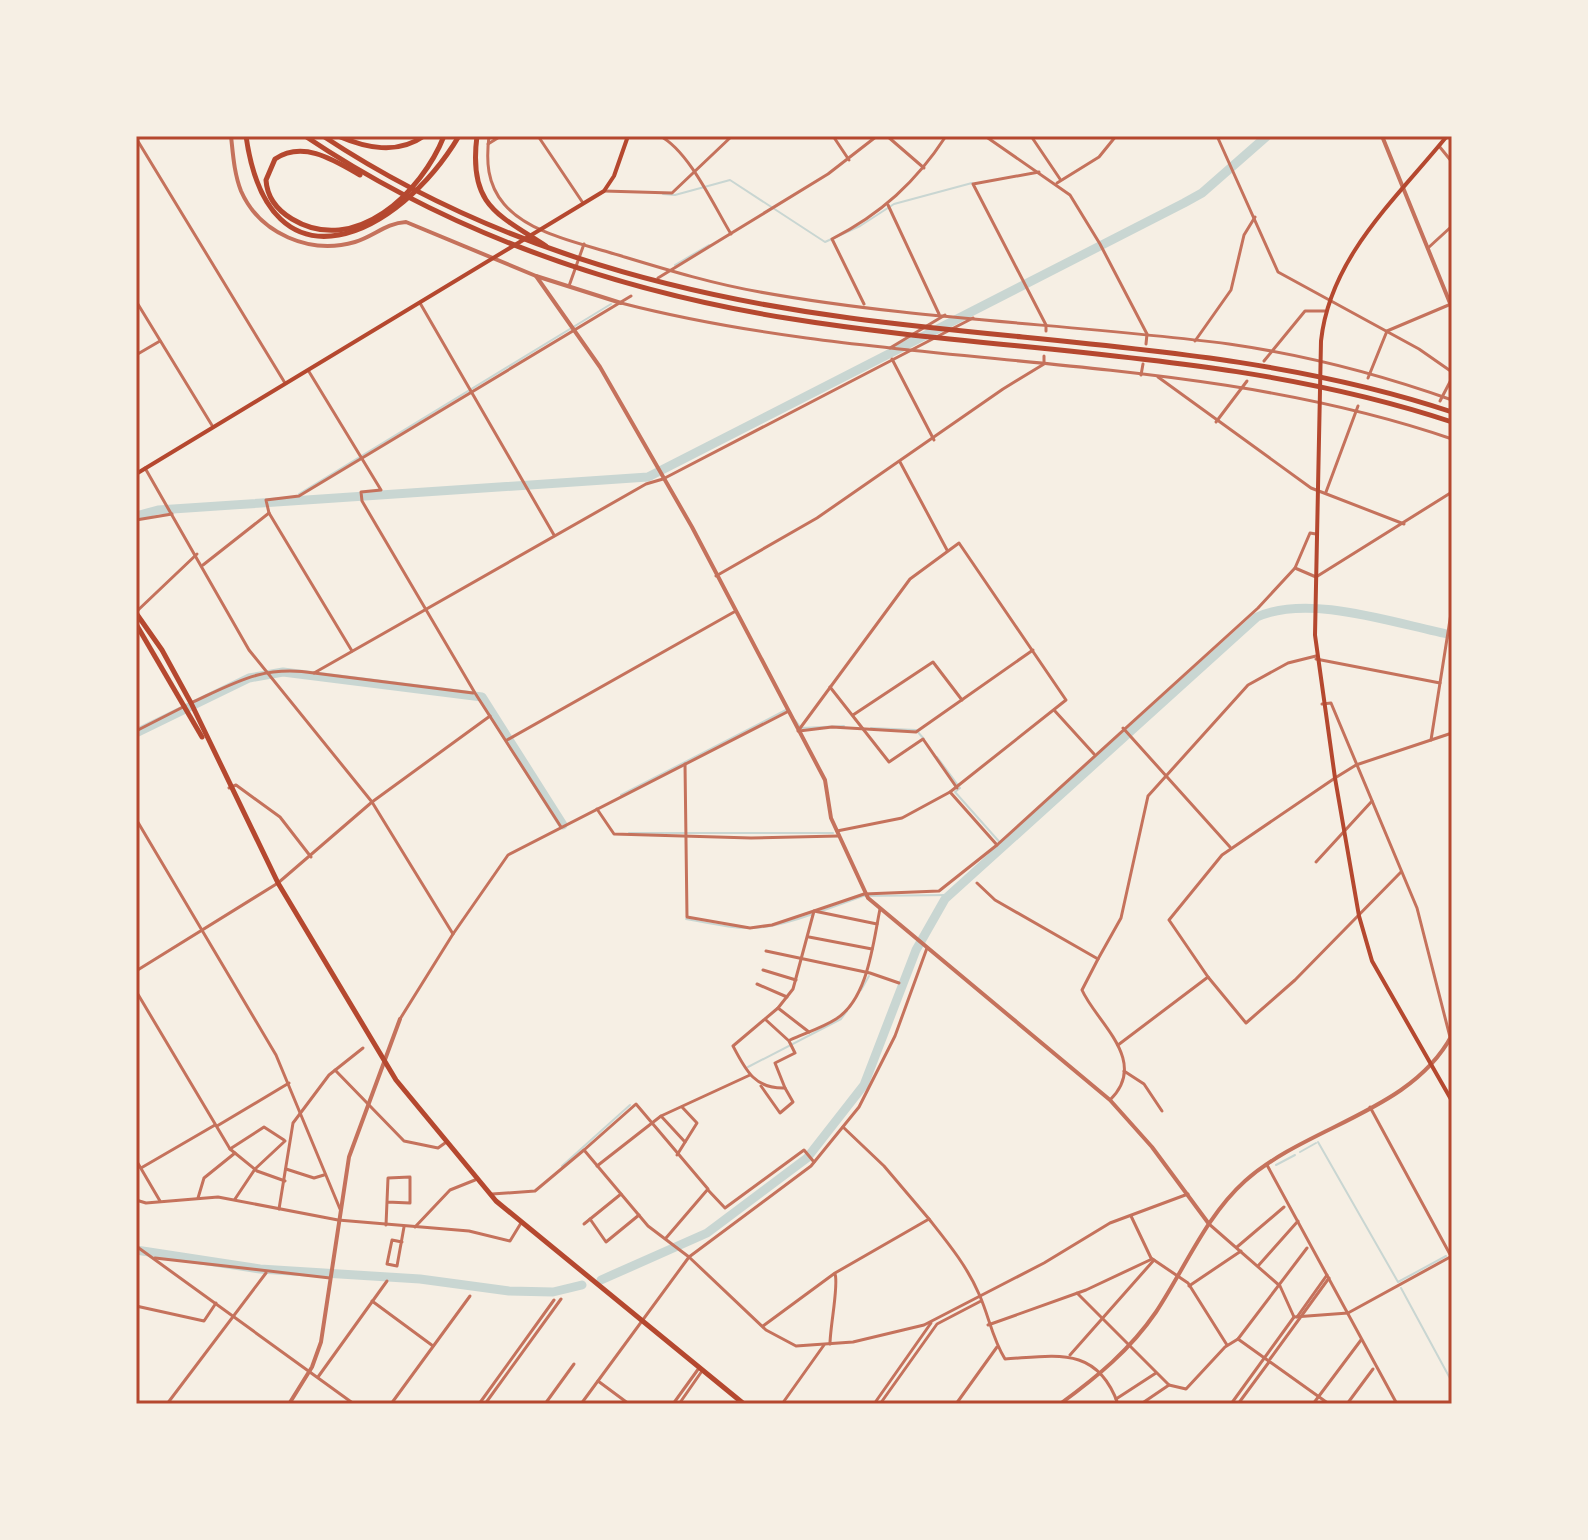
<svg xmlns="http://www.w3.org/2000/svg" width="1588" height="1540" font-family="Arial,sans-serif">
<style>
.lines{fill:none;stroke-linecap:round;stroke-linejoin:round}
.stream{stroke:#c9d6d2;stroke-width:2}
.river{stroke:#c9d6d2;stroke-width:9}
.minor{stroke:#c5725c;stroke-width:3}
.tertiary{stroke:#c5725c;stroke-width:4}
.secondary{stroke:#b5482f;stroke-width:4}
.trunk{stroke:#b5482f;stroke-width:5}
.motorway{stroke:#b5482f;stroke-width:5}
.neatline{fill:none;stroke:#b5482f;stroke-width:3}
</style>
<rect width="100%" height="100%" fill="#f6efe4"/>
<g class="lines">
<g class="stream">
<polyline points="663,194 675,195 730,180 825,242 860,226 894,204 972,183"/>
<polyline points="675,265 709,245"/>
<polyline points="299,494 611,304"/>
<polyline points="795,720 801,728 844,726"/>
<polyline points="871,728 916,730 924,739"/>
<polyline points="937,757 960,788 955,792 1003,846"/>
<polyline points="621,795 786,710"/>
<polyline points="629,833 833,833"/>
<polyline points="819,912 863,896 949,895"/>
<path d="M686,919C745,930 756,934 813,914"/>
<polyline points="861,990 869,976"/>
<polyline points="748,1067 841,1019 847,1011"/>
<polyline points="1318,1142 1398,1282 1446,1256"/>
<polyline points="1300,1152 1316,1143"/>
<polyline points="1276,1165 1295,1155"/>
<polyline points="562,1166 630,1105"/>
<polyline points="1401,1288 1452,1382"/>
</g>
<g class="river">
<polyline points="136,516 158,510 648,477 1184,203 1202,193 1267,136"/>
<polyline points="136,733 249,678 283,672 482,697 563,825"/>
<polyline points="136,1250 260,1269 420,1279 509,1291 553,1292 582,1285"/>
<path d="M601,1280L707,1233L807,1158L864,1085L916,950L945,899L1257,617C1310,593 1396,624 1452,635"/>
</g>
<g class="minor">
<path d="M489,136C486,161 487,184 504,204C528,232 574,242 608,252C658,267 708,283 760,292C915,320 1073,324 1229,344C1305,355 1379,374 1452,400"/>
<polyline points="538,136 583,203"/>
<path d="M660,136C689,151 714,206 731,234"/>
<polyline points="833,136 849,160"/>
<polyline points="887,136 924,168"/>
<polyline points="985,136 1070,195 1100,244 1147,334 1146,344"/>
<polyline points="1031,136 1060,179"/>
<polyline points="1217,136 1278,272 1419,349 1452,372"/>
<polyline points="136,138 285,383"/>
<polyline points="488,144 501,136"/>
<polyline points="1439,146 1452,162"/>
<polyline points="1039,172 973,184 1046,325 1046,331"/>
<polyline points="1057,183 1099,157 1116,136"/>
<polyline points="604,191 672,193 732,136"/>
<polyline points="888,205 939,314"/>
<polyline points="1428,248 1452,226"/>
<polyline points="658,278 828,174 877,136"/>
<polyline points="569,286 584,244"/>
<polyline points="136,301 213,427"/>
<polyline points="420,303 554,535"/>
<path d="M621,303C893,373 1184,347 1452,439"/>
<path d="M864,304L832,239C881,214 916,182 946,136"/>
<polyline points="1195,341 1231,290 1244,235 1255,217"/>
<polyline points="890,348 945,315"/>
<polyline points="136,355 160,341"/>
<polyline points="892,359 934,440"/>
<polyline points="1264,361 1305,311 1325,311"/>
<polyline points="308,370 381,490 361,492 362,501 475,693 561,827"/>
<polyline points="1141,375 1143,364"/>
<polyline points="1158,377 1311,488 1404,524"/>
<polyline points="1368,378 1387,331 1451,304"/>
<polyline points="1440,401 1452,378"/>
<polyline points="1216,422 1247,381"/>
<polyline points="900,462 947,550"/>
<polyline points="145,468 249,650 372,802 453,934"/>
<polyline points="1326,492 1358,406"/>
<polyline points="136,520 172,514"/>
<polyline points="203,565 269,513"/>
<polyline points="1295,568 1316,577 1452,492"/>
<polyline points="716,576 817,518 1003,389 1044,364 1044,356"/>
<polyline points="136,612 197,554"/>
<polyline points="352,651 269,513 266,500 299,496 631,296"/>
<polyline points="1316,659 1440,683"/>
<polyline points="314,673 473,693"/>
<polyline points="830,687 889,762 923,739 957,788"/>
<path d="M191,703C236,682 263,665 314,673L646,484L663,479L973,318"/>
<polyline points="1322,704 1331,703 1417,908 1450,1037"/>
<polyline points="1054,710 1094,754"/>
<polyline points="853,715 933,662 962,700"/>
<polyline points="1123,728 1230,847"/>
<polyline points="136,731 185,706"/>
<polyline points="798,731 910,579 959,543 1066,700 950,792 902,818 837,831"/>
<polyline points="799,731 832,727 916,732 1033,650"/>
<polyline points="507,740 734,612"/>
<polyline points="1431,740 1452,607"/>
<polyline points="685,764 687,917 750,928 772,925 814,911 877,924"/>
<polyline points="229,788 236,785 280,817 311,857"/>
<polyline points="950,792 997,845"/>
<polyline points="597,809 614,834 751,838 838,836"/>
<polyline points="136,819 276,1055 340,1209"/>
<polyline points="1316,862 1372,801"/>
<polyline points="1401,872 1295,980 1246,1023 1208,977 1169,920 1222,855 1335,778 1356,765 1452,733"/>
<path d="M977,883L995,900L1098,959L1082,990C1096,1022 1150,1061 1110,1100"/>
<polyline points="809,937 872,949"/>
<polyline points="766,951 870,973 899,983"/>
<polyline points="1098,959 1121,918 1148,796 1248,685 1288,663 1316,656"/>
<polyline points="763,970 796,980"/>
<polyline points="136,971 278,883 372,802 490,716"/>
<polyline points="757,984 787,997"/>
<polyline points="136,991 230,1149 257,1171 285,1181"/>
<polyline points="778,1008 809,1032"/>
<polyline points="400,1019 453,934 508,855 787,712"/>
<path d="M766,1020L789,1041L795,1053L775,1063L785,1088C755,1089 746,1071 733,1046L778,1008L793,989L814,911L864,894L939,891L997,845L1258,608L1295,568L1310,533L1316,534"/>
<path d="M790,1040C805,1033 822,1028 836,1019C868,999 873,943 880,909"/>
<polyline points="1118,1045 1208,977"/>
<polyline points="335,1070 404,1141 438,1148 445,1143"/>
<polyline points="1124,1071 1144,1084 1162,1111"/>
<polyline points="761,1086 780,1113 793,1102 785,1088"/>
<polyline points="1370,1107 1452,1258"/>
<polyline points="661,1116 685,1142"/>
<polyline points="217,1126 289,1083"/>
<polyline points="843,1127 884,1166 929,1219"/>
<polyline points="230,1149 264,1127 284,1140"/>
<polyline points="584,1150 636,1104 708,1189 666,1238"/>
<polyline points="677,1155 697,1123 682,1107"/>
<polyline points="136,1160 160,1201"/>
<polyline points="1267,1165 1397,1404"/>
<polyline points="597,1166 661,1116 750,1075"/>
<polyline points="141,1168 215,1125"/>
<polyline points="286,1169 314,1178 324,1175"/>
<polyline points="708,1190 725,1208 804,1150 814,1162"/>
<polyline points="492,1194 535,1191 584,1150 648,1226 689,1257 766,1330 796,1346 853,1342 924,1325 1044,1263 1110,1223 1188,1194"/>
<polyline points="198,1198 204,1178 235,1153"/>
<polyline points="235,1199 255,1169 285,1141"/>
<polyline points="136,1200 146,1203 218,1197 338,1220 469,1231 510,1241 521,1223"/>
<polyline points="279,1209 293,1123 329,1075 363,1048"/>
<polyline points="1131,1216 1151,1258 1188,1283 1227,1345"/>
<polyline points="590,1219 606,1242 639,1215"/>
<polyline points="584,1224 621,1194"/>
<polyline points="1209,1224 1280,1286 1294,1317 1348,1313 1452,1256"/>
<polyline points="386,1225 388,1178 410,1177 410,1203 387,1202"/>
<polyline points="415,1227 450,1190 475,1180"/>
<polyline points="402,1242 392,1240 387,1264 397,1266 404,1227"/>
<polyline points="136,1246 354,1404"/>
<polyline points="1237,1247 1284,1207"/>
<polyline points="155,1258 330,1278"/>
<polyline points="1258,1266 1298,1221"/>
<polyline points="1189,1286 1241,1251"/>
<polyline points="1077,1293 1169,1385"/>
<polyline points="372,1301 433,1346"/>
<polyline points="136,1306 204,1321 216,1303"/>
<polyline points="1297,1317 1327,1275"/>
<polyline points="988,1325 1086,1290 1152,1259"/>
<path d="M763,1326L835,1273L929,1219C948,1243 967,1266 979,1294C989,1316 992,1338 1005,1359C1055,1356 1097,1345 1118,1404"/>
<polyline points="1238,1339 1307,1248"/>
<path d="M830,1344C830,1327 839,1284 835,1274"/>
<polyline points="1070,1355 1154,1260"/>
<polyline points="1270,1359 1329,1278"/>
<polyline points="318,1377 387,1281"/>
<polyline points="598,1381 629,1404"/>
<polyline points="1116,1399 1156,1373"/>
<polyline points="167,1404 266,1273"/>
<polyline points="391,1404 470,1296"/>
<polyline points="479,1404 554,1300"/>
<polyline points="485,1404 561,1299"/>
<polyline points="545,1404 574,1364"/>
<polyline points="581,1404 689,1257 811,1166 859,1107 895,1036 927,948"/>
<polyline points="673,1404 699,1368"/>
<polyline points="679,1404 702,1371"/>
<polyline points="782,1404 824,1345"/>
<polyline points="874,1404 931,1323"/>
<polyline points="880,1404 937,1324 981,1301"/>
<polyline points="956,1404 997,1347"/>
<polyline points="1141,1404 1169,1385 1186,1389 1225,1347 1238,1339 1329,1404"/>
<polyline points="1231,1404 1294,1317"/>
<polyline points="1238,1404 1269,1362"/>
<polyline points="1313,1404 1361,1340"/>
<polyline points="1347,1404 1373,1369"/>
</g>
<g class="tertiary">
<path d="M231,136C233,154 234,173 241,191C260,234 310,255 355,242C373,237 386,223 406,222L536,276L621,303"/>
<polyline points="1382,136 1452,308"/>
<polyline points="536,276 600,367 692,527 825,780 831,818 868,898 1110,1100 1152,1147 1209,1224"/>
<polyline points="289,1404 312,1367 321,1342 349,1157 400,1019"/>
<path d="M1060,1404C1097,1377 1130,1350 1156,1312C1185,1268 1206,1216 1245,1181C1308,1125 1411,1112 1452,1035"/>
</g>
<g class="secondary">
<path d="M1447,136C1396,199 1330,257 1321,341L1315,635L1335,778L1359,916L1372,961L1452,1101"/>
<polyline points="136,474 604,191 614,176 628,136"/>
</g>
<g class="trunk">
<polyline points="136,613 162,650 191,703 278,883 396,1080 496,1201 744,1404"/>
<polyline points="136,624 202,737"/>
</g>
<g class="motorway">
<path d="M246,136C269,299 399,237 459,136"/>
<path d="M305,136C451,234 613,290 786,318C1008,354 1236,350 1452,422"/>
<path d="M323,136C483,242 662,293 850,318C1051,345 1257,347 1452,412"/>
<path d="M338,136C366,148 397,155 424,136"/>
<path d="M477,136C468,205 497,214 546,246"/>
<path d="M360,175C334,160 303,140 275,159L266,180C267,197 277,210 292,219C355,257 422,192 444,136"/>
</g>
</g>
<rect width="1588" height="1540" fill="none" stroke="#f6efe4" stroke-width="276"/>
<rect x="138" y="138" width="1312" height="1264" class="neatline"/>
</svg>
